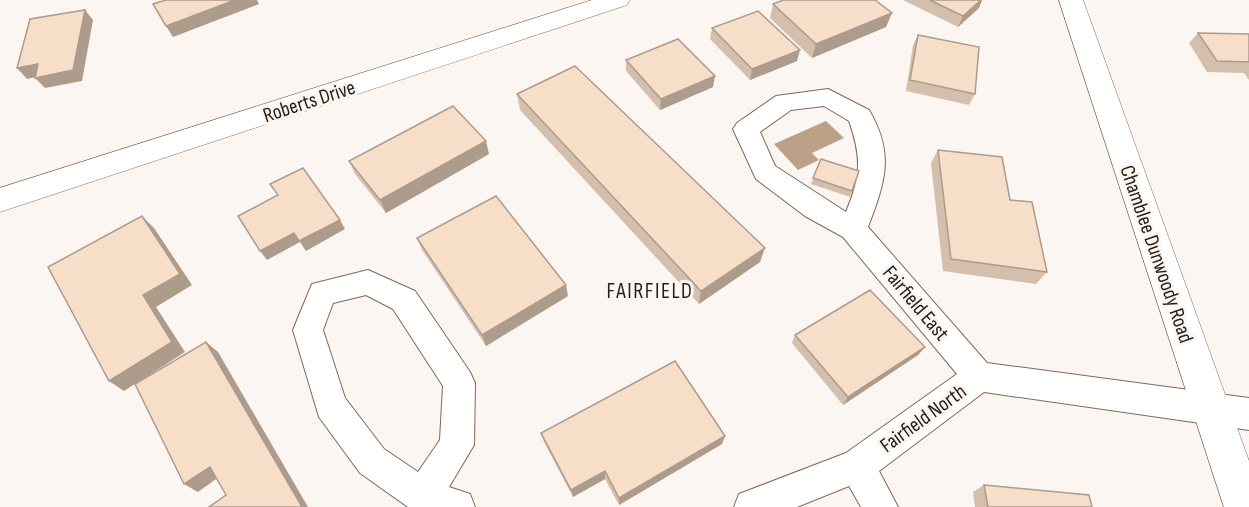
<svg xmlns="http://www.w3.org/2000/svg" width="1249" height="507" font-family="'Sofia Sans Condensed',sans-serif">
<style>
.water{fill:#bca087}
.lines{fill:none;stroke-linecap:round;stroke-linejoin:round}
.street-casing{stroke:#7e6955;stroke-width:2}
.secondary-casing{stroke:#7e6955;stroke-width:1}
.street{fill:#fff;fill-rule:evenodd}
.secondary{fill:#fff;fill-rule:evenodd}
.wall{fill:#d4bfac}
.shaded-wall{fill:#ad9b8c}
.building{fill:#f7dec8;stroke:#ad9b8c;stroke-width:1.5}
.labels{text-anchor:middle;stroke-width:6;stroke-linejoin:round;paint-order:stroke}
.street-label{font-size:21px;fill:#261d15;stroke:#fbf6f2}
.neighbourhood-label{font-size:22px;letter-spacing:1.5px;fill:#261d15;stroke:#fbf6f2}
</style>
<rect width="100%" height="100%" fill="#fbf6f2"/>
<polygon class="water" points="826,121 844,138 812,153 819,160 798,170 774,144"/>
<g class="lines">
<defs>
<g id="street">
<path d="M828,89L869,110C895,154 885,182 868,227L987,363L1249,398V430L984,392L879,471L898,507H861L849,486L797,507H734L739,494L846,453L957,374L843,237L805,216L756,179L733,129L737,123L776,96ZM824,106L849,121C862,158 861,176 846,212L775,166L760,132L791,110Z"/>
<path d="M368,270L415,291L470,372L475,383L474,445L449,487L470,494L475,507H408L360,473L319,417L293,330L312,284ZM366,295L393,309L443,386L440,440L418,472L384,449L345,398L323,330L333,303Z"/>
</g>
<g id="secondary">
<polygon points="592,0 630,0 627,5 0,212 0,188"/>
<polygon points="1059,0 1083,0 1249,461 1249,507 1224,507"/>
</g>
</defs>
<use href="#street" class="street-casing"/>
<use href="#secondary" class="secondary-casing"/>
<use href="#street" class="street"/>
<use href="#secondary" class="secondary"/>
</g>
<g class="wall">
<polygon points="903,0 982,0 979,8 958,27"/>
<polygon points="773,4 886,27 812,58 770,18"/>
<polygon points="712,28 797,61 750,80 710,39"/>
<polygon points="1198,33 1249,34 1249,80 1244,73 1207,72 1189,43"/>
<polygon points="918,35 975,94 969,105 906,91 913,45"/>
<polygon points="626,60 713,87 660,110 626,71"/>
<polygon points="517,94 760,262 699,304 520,110"/>
<polygon points="938,150 1010,200 1047,272 1036,284 943,271 931,163"/>
<polygon points="489,154 386,213 355,174 349,161"/>
<polygon points="821,159 852,191 850,197 811,184"/>
<polygon points="417,238 568,296 486,346 422,250"/>
<polygon points="795,335 925,347 918,355 843,405 792,343"/>
<polygon points="541,433 722,444 619,505 605,479 573,497 544,442"/>
<polygon points="984,485 1092,507 975,507 973,492"/>
</g>
<g class="shaded-wall">
<polygon points="235,0 257,0 259,4 173,37 166,26"/>
<polygon points="981,0 982,0 979,8 958,27 963,16"/>
<polygon points="85,10 93,20 82,81 45,88 35,78"/>
<polygon points="892,13 886,27 812,58 816,44"/>
<polygon points="800,50 797,61 750,80 752,69"/>
<polygon points="38,64 48,74 27,79 17,68"/>
<polygon points="715,76 713,87 660,110 661,99"/>
<polygon points="486,141 489,154 386,213 380,200"/>
<polygon points="142,216 154,228 192,285 156,307 185,352 124,391 109,381 143,295"/>
<polygon points="340,220 345,229 306,251 300,242 267,260 260,251 294,233"/>
<polygon points="765,248 760,262 699,304 701,291"/>
<polygon points="566,285 568,296 486,346 482,335"/>
<polygon points="206,342 218,352 308,507 302,507"/>
<polygon points="925,347 918,355 843,405 848,397"/>
<polygon points="725,436 722,444 619,505 619,498"/>
<polygon points="210,467 223,474 198,492 184,484"/>
<polygon points="605,471 605,479 573,497 571,490"/>
</g>
<g class="building">
<polygon points="166,0 235,0 166,26 153,4"/>
<polygon points="783,0 875,0 892,13 816,44 773,4"/>
<polygon points="930,0 981,0 963,16"/>
<polygon points="85,10 73,70 35,78 38,64 17,68 30,19"/>
<polygon points="758,11 800,50 752,69 712,28"/>
<polygon points="1198,33 1249,34 1249,62 1217,61"/>
<polygon points="918,35 979,47 975,94 910,80"/>
<polygon points="678,39 715,76 661,99 626,60"/>
<polygon points="575,66 765,248 701,291 517,94"/>
<polygon points="453,106 486,141 380,200 349,161"/>
<polygon points="938,150 1002,157 1010,200 1032,202 1047,272 951,259"/>
<polygon points="821,159 859,171 852,191 813,178"/>
<polygon points="303,168 340,220 299,241 294,233 260,251 238,216 278,195 270,184"/>
<polygon points="496,196 566,285 482,335 417,238"/>
<polygon points="142,216 180,274 143,295 172,342 109,381 48,267"/>
<polygon points="870,290 925,347 848,397 795,335"/>
<polygon points="206,342 302,507 209,507 226,495 210,467 184,484 135,384"/>
<polygon points="675,361 725,436 619,498 605,471 571,490 541,433"/>
<polygon points="984,485 1089,495 1092,507 988,507"/>
</g>
<g class="labels">
<g class="street-label">
<text transform="translate(309 101) rotate(-18)" y="7">Roberts Drive</text>
<text transform="translate(1157 254) rotate(71)" y="7">Chamblee Dunwoody Road</text>
<text transform="translate(916 303) rotate(50)" y="7">Fairfield East</text>
<text transform="translate(923 418) rotate(-36)" y="7">Fairfield North</text>
</g>
<g class="neighbourhood-label">
<text x="650" y="298">FAIRFIELD</text>
</g>
</g>
</svg>
